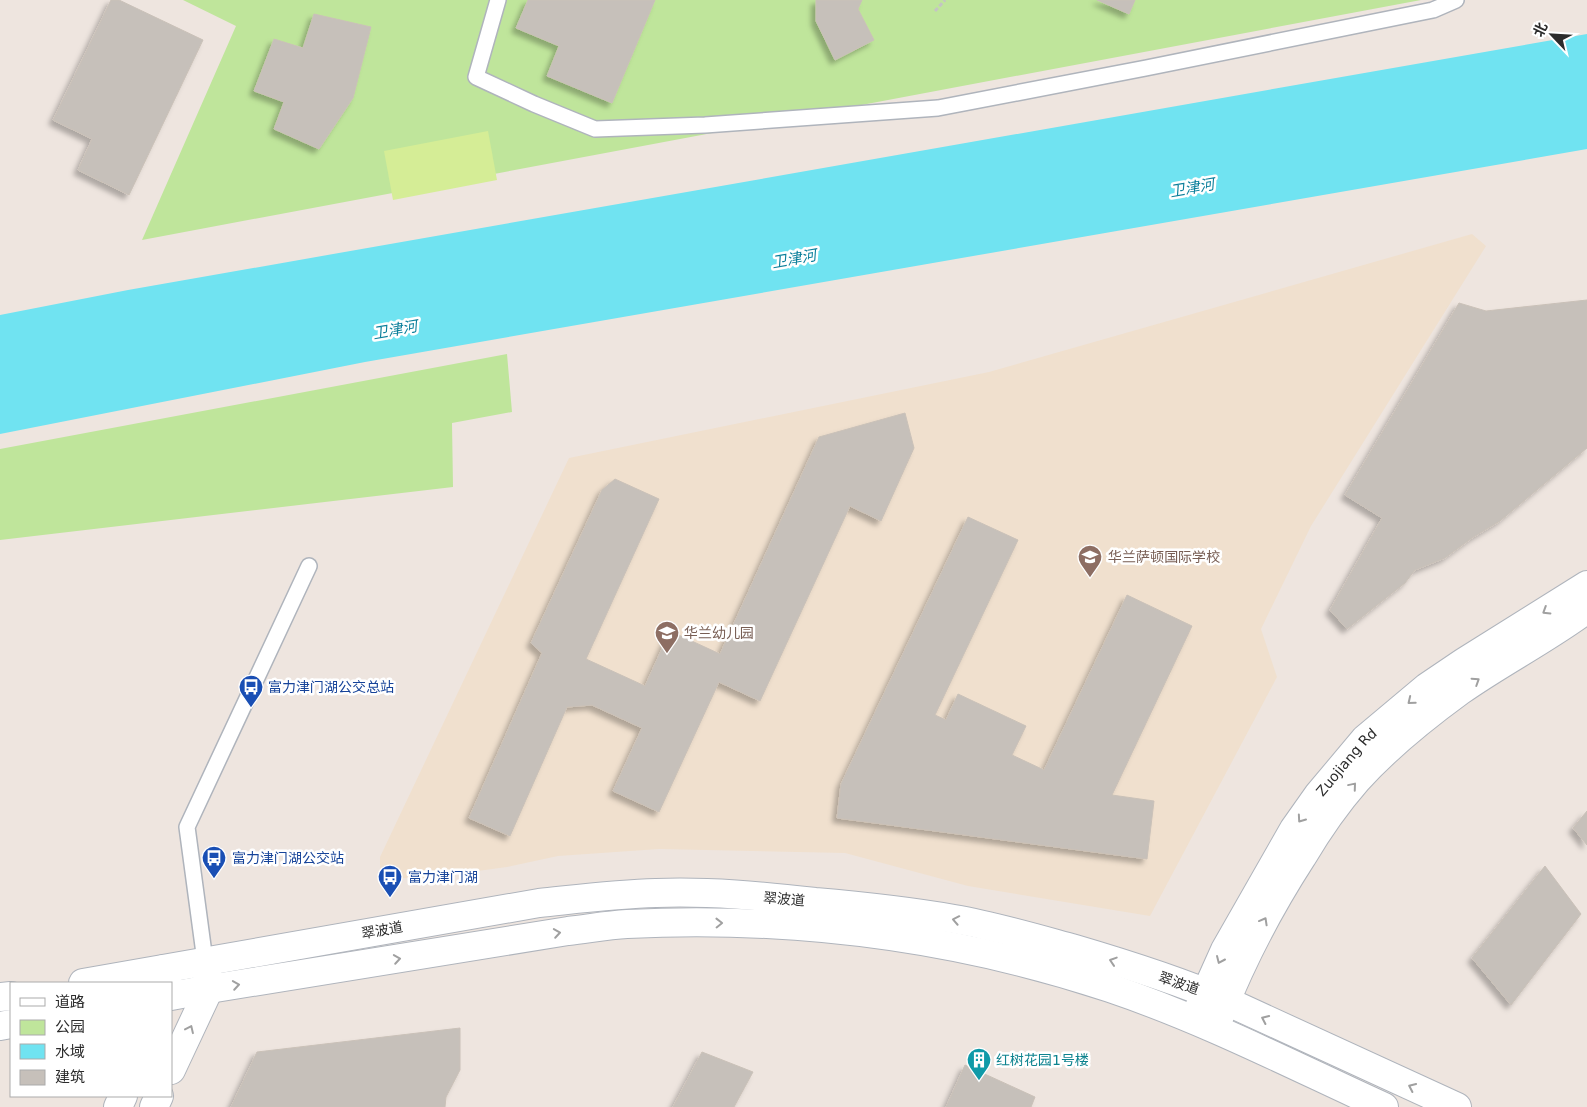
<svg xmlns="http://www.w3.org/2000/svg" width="1587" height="1107" font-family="'DejaVu Sans','Noto Sans SC',sans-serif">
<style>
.education{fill:#f0e0ce}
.green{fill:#bfe59b}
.pitch{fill:#d5ed96}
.water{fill:#70e3f1}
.building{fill:#c6c0ba;stroke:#cac1b8;filter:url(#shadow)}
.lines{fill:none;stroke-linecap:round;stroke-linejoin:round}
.service-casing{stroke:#afb4bc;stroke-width:18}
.tertiary-casing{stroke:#afb4bc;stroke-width:30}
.secondary-casing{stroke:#afb4bc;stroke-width:30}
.path{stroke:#c4c4c4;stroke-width:3;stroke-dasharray:4 2.5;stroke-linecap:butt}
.service{stroke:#fff;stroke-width:15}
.tertiary{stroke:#fff;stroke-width:28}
.secondary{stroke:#fff;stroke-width:28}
.oneway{stroke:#a0a0a0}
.labels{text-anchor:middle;stroke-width:5;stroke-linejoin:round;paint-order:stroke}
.education-label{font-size:14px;fill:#785e54;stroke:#fff;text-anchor:start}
.transit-label{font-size:14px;fill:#164399;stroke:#fff;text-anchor:start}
.street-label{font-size:14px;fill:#2c2c2c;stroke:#fff}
.culture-label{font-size:14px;fill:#0d838f;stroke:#fff;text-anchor:start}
.water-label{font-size:15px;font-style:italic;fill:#0b7f9b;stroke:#fff}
</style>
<defs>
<filter id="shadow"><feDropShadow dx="-4.5" dy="4.5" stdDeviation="2.5" flood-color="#0004"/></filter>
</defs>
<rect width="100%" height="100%" fill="#eee5df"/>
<polygon class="education" points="1472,234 1486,246 1311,526 1261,629 1277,677 1150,916 968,886 845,853 659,849 558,856 507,867 426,878 393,878 380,870 380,857 569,458 989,372"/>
<g class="green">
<polygon points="183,0 1421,0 142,240 236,26"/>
<polygon points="507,354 512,412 452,423 453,487 0,540 0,449"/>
</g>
<polygon class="pitch" points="488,131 497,180 393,200 384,151"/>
<polygon class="water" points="1587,34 1587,149 365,362 0,434 0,315 128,290"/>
<g class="building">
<polygon points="111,0 119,0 203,40 129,195 78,170 92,139 53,120"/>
<polygon points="528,0 655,0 612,103 547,76 559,46 516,28"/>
<polygon points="816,0 862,0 858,9 874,40 835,60 816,21"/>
<polygon points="1097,0 1135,0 1129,14"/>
<polygon points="314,14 371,27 353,98 319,149 274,129 284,102 254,91 274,39 303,48"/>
<polygon points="1587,300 1587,448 1500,521 1472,538 1445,558 1415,570 1405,583 1347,629 1330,610 1382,518 1345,495 1459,303 1486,311"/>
<polygon points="905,413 914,448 881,521 850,506 760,701 719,682 659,812 613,791 642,728 592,705 567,707 510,836 469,818 542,653 531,643 602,490 615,479 659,499 586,659 645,686 670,631 720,654 819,437"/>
<polygon points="968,517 1018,540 935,715 946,720 958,694 1026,726 1012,755 1044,770 1127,595 1192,626 1112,795 1154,801 1147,859 837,818 841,784"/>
<polygon points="1587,811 1587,845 1573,828"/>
<polygon points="1545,866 1581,914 1511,1005 1472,958"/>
<polygon points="460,1028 460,1070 446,1097 445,1107 231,1107 257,1052"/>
<polygon points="702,1052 753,1072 734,1107 673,1107"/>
<polygon points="965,1065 1035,1097 1031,1107 946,1107"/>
</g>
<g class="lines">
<defs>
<g id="service">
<polyline points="498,0 476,77 534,104 595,129 705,125 938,108 1146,68 1433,10 1456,0"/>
<polyline points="205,961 187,827 309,566"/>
</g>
<g id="tertiary">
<path d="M83,983L539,903C578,899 617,894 656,893C709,891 762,896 815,902C861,906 908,911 954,919C995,926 1035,938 1075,949C1126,964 1177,980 1226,1001L1457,1107"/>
<path d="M171,996L209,989L568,931C587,929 607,925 627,924C792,916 953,936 1110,988C1205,1020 1294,1066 1384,1107"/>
<polyline points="0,997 11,996"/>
<path id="s1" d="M1199,1008L1225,950L1294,829L1318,795L1365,739L1427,687L1464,662L1587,585"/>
<path d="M1219,1018C1241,962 1269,908 1302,857C1318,830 1336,804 1357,780C1387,747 1423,718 1460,691C1501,662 1547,639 1587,609"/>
<polyline points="0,1026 11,1024"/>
</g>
<g id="secondary">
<polyline points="164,969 167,983"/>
<polyline points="171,1070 209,989 205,961"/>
<polyline points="118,1107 123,1096"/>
<polyline points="154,1107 159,1096"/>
</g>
</defs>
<use href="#service" class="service-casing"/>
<use href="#tertiary" class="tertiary-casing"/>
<use href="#secondary" class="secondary-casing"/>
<polyline class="path" points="935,11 945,0"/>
<use href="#service" class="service"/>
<use href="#tertiary" class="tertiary"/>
<use href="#secondary" class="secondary"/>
</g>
<defs><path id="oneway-chevron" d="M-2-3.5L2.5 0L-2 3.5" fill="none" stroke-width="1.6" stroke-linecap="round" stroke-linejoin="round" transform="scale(1.25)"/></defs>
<g class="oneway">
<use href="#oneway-chevron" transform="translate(1546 611) rotate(148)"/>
<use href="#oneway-chevron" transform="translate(1476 681) rotate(-33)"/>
<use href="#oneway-chevron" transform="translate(1411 701) rotate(141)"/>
<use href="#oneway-chevron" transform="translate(1353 786) rotate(-50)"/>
<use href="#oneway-chevron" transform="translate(1301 819) rotate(125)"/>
<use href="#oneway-chevron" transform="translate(956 920) rotate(-169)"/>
<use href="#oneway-chevron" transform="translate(1264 921) rotate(-61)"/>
<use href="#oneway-chevron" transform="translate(719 923) rotate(-1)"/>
<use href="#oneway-chevron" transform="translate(557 933) rotate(-9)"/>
<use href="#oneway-chevron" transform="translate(397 959) rotate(-9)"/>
<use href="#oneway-chevron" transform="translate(1220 960) rotate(114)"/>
<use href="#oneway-chevron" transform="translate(1113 961) rotate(-162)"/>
<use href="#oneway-chevron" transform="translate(236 985) rotate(-9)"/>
<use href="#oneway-chevron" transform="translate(1265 1019) rotate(-155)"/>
<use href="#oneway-chevron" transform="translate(190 1029) rotate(-65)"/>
<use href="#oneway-chevron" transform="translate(1412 1087) rotate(-155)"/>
</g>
<defs>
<symbol id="school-pin" viewBox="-11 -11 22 30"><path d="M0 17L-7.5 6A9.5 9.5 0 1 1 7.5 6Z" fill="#8d6e63" stroke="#fff"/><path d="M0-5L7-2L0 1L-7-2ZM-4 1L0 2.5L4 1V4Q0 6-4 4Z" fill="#fff"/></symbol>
<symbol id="bus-pin" viewBox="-11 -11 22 30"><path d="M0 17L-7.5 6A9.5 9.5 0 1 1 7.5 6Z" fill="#1a4fb4" stroke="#fff"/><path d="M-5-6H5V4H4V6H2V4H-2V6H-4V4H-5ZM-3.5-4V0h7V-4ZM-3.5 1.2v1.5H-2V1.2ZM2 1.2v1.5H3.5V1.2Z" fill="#fff"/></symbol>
<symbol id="building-pin" viewBox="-11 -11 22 30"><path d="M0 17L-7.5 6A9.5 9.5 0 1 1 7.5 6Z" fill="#0f9aa8" stroke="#fff"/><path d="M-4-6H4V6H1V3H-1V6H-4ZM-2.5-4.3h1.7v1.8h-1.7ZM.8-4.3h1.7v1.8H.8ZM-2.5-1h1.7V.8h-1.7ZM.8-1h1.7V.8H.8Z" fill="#fff"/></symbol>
</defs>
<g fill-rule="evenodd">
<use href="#school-pin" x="1076" y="543" width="28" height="38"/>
<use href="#school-pin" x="653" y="619" width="28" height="38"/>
<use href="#bus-pin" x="237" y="673" width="28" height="38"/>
<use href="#bus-pin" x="200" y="844" width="28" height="38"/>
<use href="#bus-pin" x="376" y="863" width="28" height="38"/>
<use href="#building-pin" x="965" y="1046" width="28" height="38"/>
</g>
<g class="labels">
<g class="education-label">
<text x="1108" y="562">华兰萨顿国际学校</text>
<text x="684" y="638">华兰幼儿园</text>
</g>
<g class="transit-label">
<text x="268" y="692">富力津门湖公交总站</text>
<text x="232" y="863">富力津门湖公交站</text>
<text x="408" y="882">富力津门湖</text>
</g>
<g class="street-label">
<text dy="5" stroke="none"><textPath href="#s1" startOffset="288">Zuojiang Rd</textPath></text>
<text transform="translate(784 899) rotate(5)" y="5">翠波道</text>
<text transform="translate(382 930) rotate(-10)" y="5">翠波道</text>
<text transform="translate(1179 983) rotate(19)" y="5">翠波道</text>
</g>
<g class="culture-label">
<text x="996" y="1065">红树花园1号楼</text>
</g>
<g class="water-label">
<text transform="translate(1192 188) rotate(-10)" y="5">卫津河</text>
<text transform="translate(794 259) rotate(-10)" y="5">卫津河</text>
<text transform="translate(395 330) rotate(-10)" y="5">卫津河</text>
</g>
</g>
<rect x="10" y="982" width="162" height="115" fill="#ffffff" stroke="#ababab"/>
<rect x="20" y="998" width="25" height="8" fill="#ffffff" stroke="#ababab"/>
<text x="55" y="1007" font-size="15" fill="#2c2c2c">道路</text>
<rect x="20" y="1020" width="25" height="15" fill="#bfe59b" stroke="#ababab"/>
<text x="55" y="1032" font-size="15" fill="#2c2c2c">公园</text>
<rect x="20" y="1044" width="25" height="15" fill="#70e3f1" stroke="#ababab"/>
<text x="55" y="1057" font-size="15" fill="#2c2c2c">水域</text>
<rect x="20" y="1070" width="25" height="15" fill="#c6c0ba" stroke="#ababab"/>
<text x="55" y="1082" font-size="15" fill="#2c2c2c">建筑</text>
<g transform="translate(1552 35) rotate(295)" stroke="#ffffff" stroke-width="4" paint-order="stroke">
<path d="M0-4L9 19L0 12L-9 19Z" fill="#2c2c2c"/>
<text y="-8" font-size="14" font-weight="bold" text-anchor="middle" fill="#2c2c2c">北</text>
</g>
</svg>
